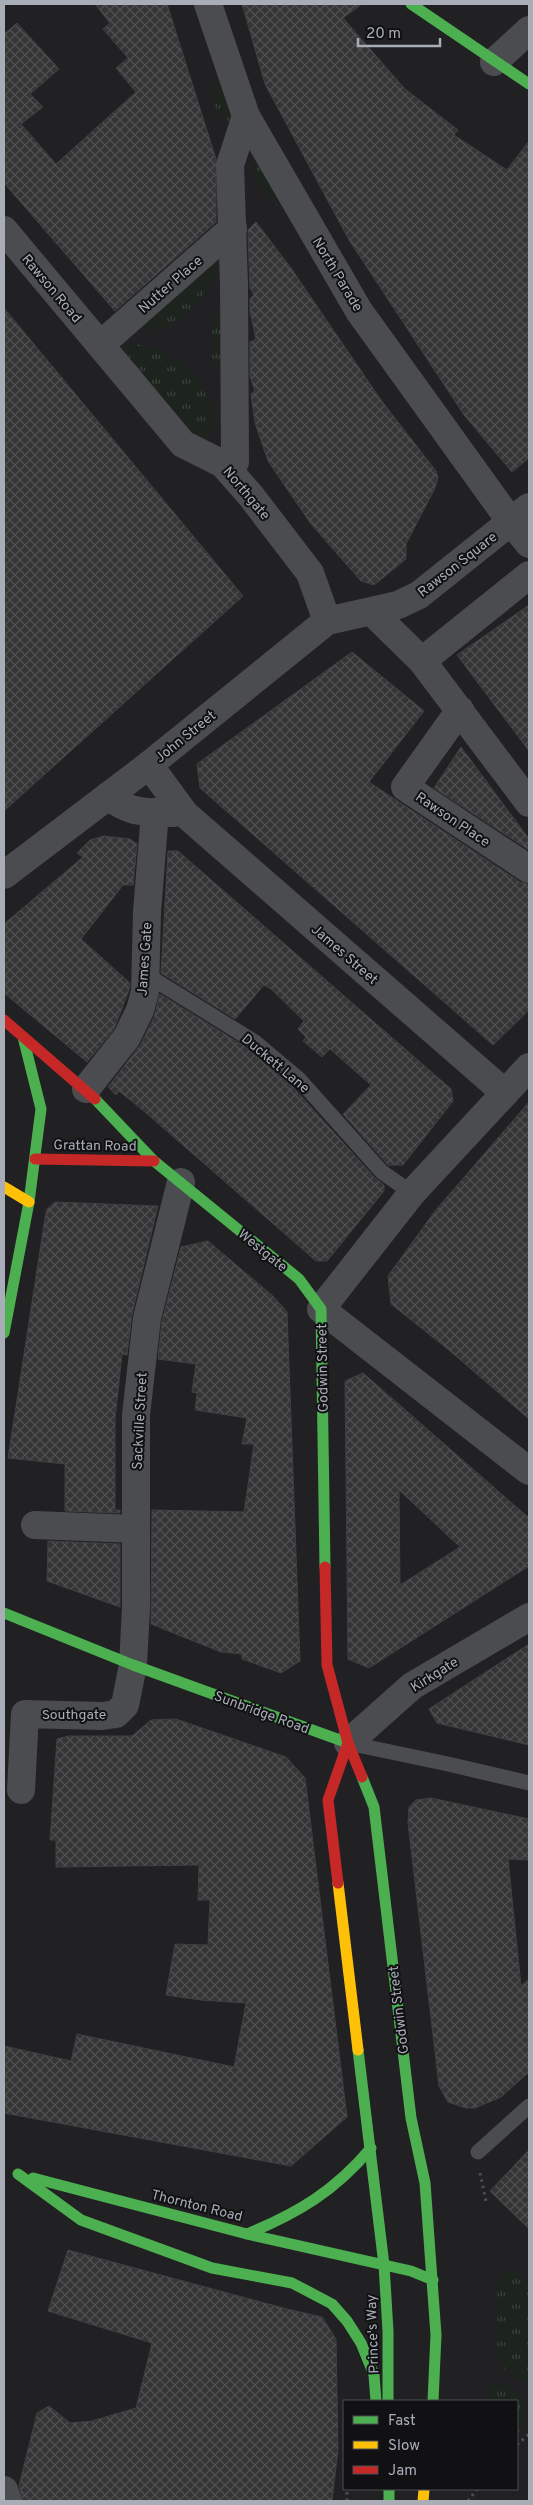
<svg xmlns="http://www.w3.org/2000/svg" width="533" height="2505" font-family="Overpass,sans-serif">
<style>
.built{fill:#212123;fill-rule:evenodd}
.grass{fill:url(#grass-tufts)}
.building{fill:url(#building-cross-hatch);stroke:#3f4043;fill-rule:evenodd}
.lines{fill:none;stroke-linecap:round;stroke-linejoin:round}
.path{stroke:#4d4e52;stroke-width:3;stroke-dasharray:2.5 4;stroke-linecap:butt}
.lane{stroke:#4b4c50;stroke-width:15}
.street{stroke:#4b4c50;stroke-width:28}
.fast{stroke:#4caf50;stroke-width:11}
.slow{stroke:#ffc107;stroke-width:11}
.jam{stroke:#c62828;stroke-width:11}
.labels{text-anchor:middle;stroke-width:4;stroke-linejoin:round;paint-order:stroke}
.street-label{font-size:14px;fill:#a8adb8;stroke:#111113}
</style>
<defs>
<pattern id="grass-tufts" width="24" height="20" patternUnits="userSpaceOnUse" patternTransform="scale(1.25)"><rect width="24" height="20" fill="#1d241e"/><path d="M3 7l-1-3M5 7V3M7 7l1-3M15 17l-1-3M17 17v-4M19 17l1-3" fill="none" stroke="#3b413d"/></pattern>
<pattern id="building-cross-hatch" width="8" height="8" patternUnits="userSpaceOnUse" patternTransform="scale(1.25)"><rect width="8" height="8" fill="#353536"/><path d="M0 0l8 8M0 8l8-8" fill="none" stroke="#4f5051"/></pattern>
</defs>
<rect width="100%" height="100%" fill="#171717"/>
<path class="built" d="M4,4H529V2501H4ZM344,2401H517V2489H344Z"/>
<g class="grass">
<polygon points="209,83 222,88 238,117 233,125 217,112"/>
<polygon points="258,160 278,197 277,205 255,182 253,163"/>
<path d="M218,254C224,282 170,343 141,327L140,322Z"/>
<path d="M222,303L221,370C201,351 212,324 222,303Z"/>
<path d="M131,343C165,349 204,373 212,409C214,419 211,430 208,440L191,430L120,350Z"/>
<path d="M507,2271L514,2273L529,2286V2383C521,2380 506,2372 500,2364C489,2352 497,2292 500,2275Z"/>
<path d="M496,2383C510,2383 527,2399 526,2414C526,2421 520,2430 517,2436V2401H487L489,2390Z"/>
</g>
<g class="building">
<polygon points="95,4 167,4 216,159 216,222 115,311 4,183 4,34 17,23 59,69 30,94 43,107 21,124 56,164 136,92 116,68 128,58 103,29 110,23"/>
<polygon points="242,4 362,4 343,18 405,89 458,130 454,135 507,170 529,141 529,458 512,472 464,415 349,240 265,84"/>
<polygon points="256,222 291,268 381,400 436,471 438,478 435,488 406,544 406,559 374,585 361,581 311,524 268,461 255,423 251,394 255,391 250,376 250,342 256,339 250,312 250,299 254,295 250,288 248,233 248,230"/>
<polygon points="4,308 243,596 4,811"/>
<polygon points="529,605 529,751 457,655"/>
<polygon points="352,652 424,711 369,782 520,882 529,884 529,1010 493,1045 200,788 197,764"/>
<polygon points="461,747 529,839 529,850 434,788"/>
<polygon points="104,836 130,839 137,844 133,885 123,885 81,939 130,983 129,990 114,1029 87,1062 4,993 4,924 83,857 77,853 90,840"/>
<polygon points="168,851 178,851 451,1089 453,1101 403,1165 388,1165 343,1114 371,1085 330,1049 322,1057 303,1041 306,1037 298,1029 304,1021 271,989 264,985 235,1019 161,973"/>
<polygon points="160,994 244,1046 292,1086 375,1178 384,1185 384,1191 327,1261 316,1261 145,1112 119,1091 116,1095 108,1087 141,1044 154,1017"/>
<polygon points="529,1102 529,1419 450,1351 391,1304 388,1276 435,1211"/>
<polygon points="55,1202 158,1206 132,1314 127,1355 122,1354 115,1419 115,1510 120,1510 120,1513 65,1511 65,1464 8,1458 45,1218 47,1209"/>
<polygon points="208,1241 274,1297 287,1312 300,1661 281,1673 242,1659 242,1654 221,1652 151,1624 152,1510 244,1512 254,1444 242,1444 247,1418 195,1410 197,1393 192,1392 196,1364 158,1359 162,1321 181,1247"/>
<path d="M363,1373L529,1518V1566L369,1668L348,1659L345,1381ZM399,1490L460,1547L400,1585Z"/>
<polygon points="48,1541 120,1544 120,1607 47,1581"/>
<polygon points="529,1644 529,1745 437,1723 429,1709"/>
<polygon points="176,1719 286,1757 305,1778 347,2117 291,2166 4,2113 4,2046 71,2061 77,2034 234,2067 246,2003 201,2000 166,1995 175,1944 208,1945 210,1900 198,1900 199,1865 56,1867 56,1840 50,1840 57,1739 69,1736 132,1736 151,1720"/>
<polygon points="431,1798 529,1819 529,1860 508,1859 521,1986 529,1979 529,2072 501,2097 475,2108 466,2108 448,2102 439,2086 408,1823 409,1807 416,1800"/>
<polygon points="529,2150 529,2229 490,2191"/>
<polygon points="68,2250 287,2309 322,2317 336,2339 338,2450 332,2501 23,2501 19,2486 37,2413 49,2406 70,2423 92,2421 136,2408 152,2343 48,2311"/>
</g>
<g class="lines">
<g class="path">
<polyline points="480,2173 486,2201"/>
<polyline points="517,2445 529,2434"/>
<polyline points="347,2501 347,2489"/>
<polyline points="468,2501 477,2489"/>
</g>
<g class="lane">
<polyline points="145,974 255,1042 299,1079 382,1172 412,1193"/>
<polyline points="348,1743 448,1764 529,1783"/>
<polyline points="478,2152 529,2106"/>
</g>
<g class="street">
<polyline points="208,4 246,116 359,311 511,522 529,544"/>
<polyline points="494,62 529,30"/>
<polyline points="4,230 183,444 223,464 251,496 310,573 327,621"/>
<polyline points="107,339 233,228"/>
<polyline points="235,462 234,285 230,165 246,116"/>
<polyline points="372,612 422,661 529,803"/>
<polyline points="422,661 529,575"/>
<polyline points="460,710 405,787 529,869"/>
<polyline points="149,765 185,814 505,1093"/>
<path d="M108,796C130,814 146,812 173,813"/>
<polyline points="4,875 149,765 327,621 398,605 419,595 529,507"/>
<polyline points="529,1067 412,1193 321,1309 529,1471"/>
<polyline points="86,1089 127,1037 140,1010 145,992 147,912 155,812"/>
<polyline points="35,1525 136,1529"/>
<polyline points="348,1743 412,1686 529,1617"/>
<polyline points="21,1790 25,1714 102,1716 116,1714 125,1705 133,1665 136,1608 136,1415 147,1318 181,1182"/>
<polyline points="4,2490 8,2501"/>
</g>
<g class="fast">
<polyline points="411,4 529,84"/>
<polyline points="95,1099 154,1161 299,1279 321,1309 325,1567"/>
<polyline points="4,1333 29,1202 41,1109 23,1037"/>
<polyline points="4,1613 133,1665 348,1743"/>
<polyline points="362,1777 374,1807 411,2118 425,2183 436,2335 433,2401"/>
<polyline points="358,2050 384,2265 388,2331 388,2401"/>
<polyline points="18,2174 81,2220 212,2268 292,2283 332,2304 347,2321 361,2343 374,2375 376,2401"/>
<polyline points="33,2178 247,2234 411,2271 433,2280"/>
<path d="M247,2234C298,2213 335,2191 371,2148"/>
<polyline points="389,2489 389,2501"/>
</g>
<g class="slow">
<polyline points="4,1187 29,1202"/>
<polyline points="338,1883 358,2050"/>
<polyline points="423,2501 424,2489"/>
</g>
<g class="jam">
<polyline points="4,1020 95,1099"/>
<polyline points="35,1159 154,1161"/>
<polyline points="325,1567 327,1665 348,1743 362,1777"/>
<polyline points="338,1883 328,1800 348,1743"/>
</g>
</g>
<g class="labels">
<g class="street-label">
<text transform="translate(338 274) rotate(59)" y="5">North Parade</text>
<text transform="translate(170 284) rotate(-41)" y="5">Nutter Place</text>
<text transform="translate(52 288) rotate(50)" y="5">Rawson Road</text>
<text transform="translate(247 493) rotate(50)" y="5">Northgate</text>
<text transform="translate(457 564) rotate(-38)" y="5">Rawson Square</text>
<text transform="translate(185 736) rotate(-39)" y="5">John Street</text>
<text transform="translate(453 819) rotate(34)" y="5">Rawson Place</text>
<text transform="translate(345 954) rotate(41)" y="5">James Street</text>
<text transform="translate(144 959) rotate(-86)" y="5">James Gate</text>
<text transform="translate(276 1063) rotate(40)" y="5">Duckett Lane</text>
<text transform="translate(95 1145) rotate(1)" y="5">Grattan Road</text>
<text transform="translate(263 1250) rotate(39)" y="5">Westgate</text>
<text transform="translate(322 1368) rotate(-91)" y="5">Godwin Street</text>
<text transform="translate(139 1421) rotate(-87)" y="5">Sackville Street</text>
<text transform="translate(434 1674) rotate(-32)" y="5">Kirkgate</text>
<text transform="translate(262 1712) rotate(20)" y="5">Sunbridge Road</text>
<text x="74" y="1719">Southgate</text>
<text transform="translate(398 2010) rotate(-97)" y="5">Godwin Street</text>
<text transform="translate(197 2205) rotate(14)" y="5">Thornton Road</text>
<text transform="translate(372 2334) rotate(-92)" y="5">Prince's Way</text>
</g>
</g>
<rect width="533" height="2505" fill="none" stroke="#a8adb8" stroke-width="10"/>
<rect x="343" y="2400" width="175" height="90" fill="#111113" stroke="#4d4f55"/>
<rect x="353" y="2416" width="25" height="8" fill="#4caf50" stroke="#4d4f55"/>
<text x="388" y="2425" font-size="15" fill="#a8adb8">Fast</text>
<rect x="353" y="2441" width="25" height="8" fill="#ffc107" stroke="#4d4f55"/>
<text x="388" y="2450" font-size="15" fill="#a8adb8">Slow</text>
<rect x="353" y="2466" width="25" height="8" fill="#c62828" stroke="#4d4f55"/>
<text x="388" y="2475" font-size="15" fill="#a8adb8">Jam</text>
<path d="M358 38v8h82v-8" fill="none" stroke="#a8adb8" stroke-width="2.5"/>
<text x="366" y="38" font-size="15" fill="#a8adb8" stroke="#111113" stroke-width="4" paint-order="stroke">20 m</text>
</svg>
